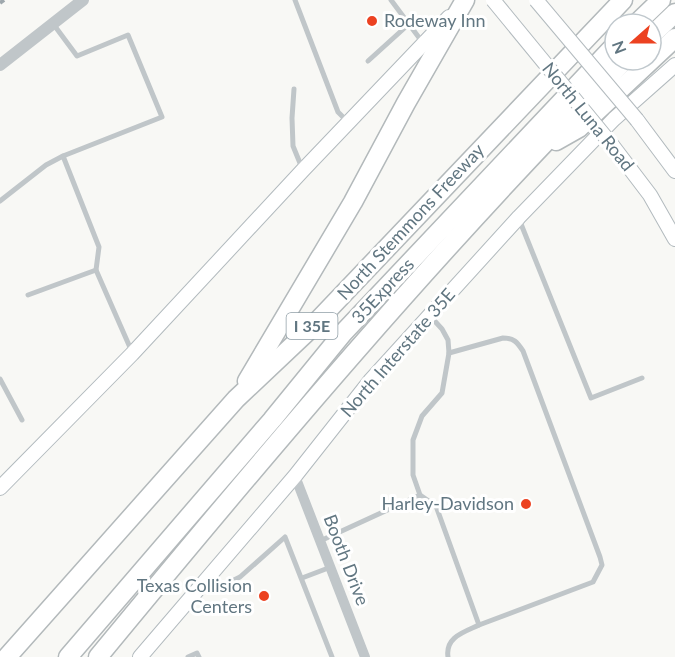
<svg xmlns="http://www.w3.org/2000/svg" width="675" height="657" font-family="Lato,sans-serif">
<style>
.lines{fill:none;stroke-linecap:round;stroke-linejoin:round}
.secondary-casing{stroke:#b2babe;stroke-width:16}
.motorway-casing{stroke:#b3b9bb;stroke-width:21}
.service{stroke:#c0c6c9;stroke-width:5}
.minor{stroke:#c0c6c9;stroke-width:10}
.tertiary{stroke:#c0c6c9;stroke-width:12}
.secondary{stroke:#fff;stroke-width:14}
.motorway{stroke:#fff;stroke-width:18}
.rail{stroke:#9fa8ad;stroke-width:4;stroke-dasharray:9 4.5;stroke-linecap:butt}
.secondary-bridge-casing{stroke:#b2babe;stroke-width:16;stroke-linecap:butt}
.secondary-bridge{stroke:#fff;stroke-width:14}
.poi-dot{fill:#ec4221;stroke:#fff;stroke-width:2}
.labels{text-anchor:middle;stroke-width:6;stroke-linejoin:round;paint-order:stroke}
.shield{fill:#fff;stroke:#909fa7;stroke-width:1.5}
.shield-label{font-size:16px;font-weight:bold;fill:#617681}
.poi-label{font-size:18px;fill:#617681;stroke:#fff;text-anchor:end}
.street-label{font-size:18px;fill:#617681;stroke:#fff}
</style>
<rect width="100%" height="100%" fill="#f8f8f5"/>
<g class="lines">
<defs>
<g id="secondary">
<polyline points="637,120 675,171"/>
<polyline points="612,145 650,195 675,239"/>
<polyline points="0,488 132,354 303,170 449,17"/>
<polyline points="140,657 295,476 370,381 519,217 614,119 675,65"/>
</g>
<g id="motorway">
<polyline points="636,24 661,0"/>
<polyline points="651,36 675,13"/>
<polyline points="556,141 579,128 675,38"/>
<polyline points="247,381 353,202 406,103 465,0"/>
<polyline points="7,657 236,399 307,332 623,0"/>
<polyline points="68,657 272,420 343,333 615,45"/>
<path d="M98,657C267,452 438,249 625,60"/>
</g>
</defs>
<use href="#secondary" class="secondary-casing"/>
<use href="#motorway" class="motorway-casing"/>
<g class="service">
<polyline points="295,0 338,112 347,121"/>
<polyline points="391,0 423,43"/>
<polyline points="54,25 77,56 128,35 162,117 63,156"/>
<polyline points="368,61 410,23"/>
<polyline points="294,89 292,118 293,146 302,168"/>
<polyline points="0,201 46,165 63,156 99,247 96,270 132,352"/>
<polyline points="519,219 591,398 642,378"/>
<polyline points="28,295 96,270"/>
<path d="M449,353L503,338C514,338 517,342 523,351L600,557L602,565L593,582L479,625"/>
<polyline points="0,379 22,420"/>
<path d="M420,495L436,506L479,625C464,632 445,637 448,657"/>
<polyline points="320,541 420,495 413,475 413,440 422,416 442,393 449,353 448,340 442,329 431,317"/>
<polyline points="302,578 331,567"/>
<polyline points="208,579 220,587 240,577 285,537 332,657"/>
<polyline points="188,657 197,653 199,657"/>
</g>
<polyline class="minor" points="295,476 365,657"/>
<polyline class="tertiary" points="0,65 83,0"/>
<use href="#secondary" class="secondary"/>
<use href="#motorway" class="motorway"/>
<polyline class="rail" points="0,3 4,0"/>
<defs>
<g id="secondary-bridge">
<polyline points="493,0 612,145"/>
<polyline points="536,0 637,120"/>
</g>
</defs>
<use href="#secondary-bridge" class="secondary-bridge-casing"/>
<use href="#secondary-bridge" class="secondary-bridge"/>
</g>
<g class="poi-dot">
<circle cx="372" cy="21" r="6"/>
<circle cx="526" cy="504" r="6"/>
<circle cx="264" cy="596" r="6"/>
</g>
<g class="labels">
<rect class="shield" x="286.5" y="313" width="51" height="26" rx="4.5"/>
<g class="shield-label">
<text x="312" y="332">I 35E</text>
</g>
<g class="poi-label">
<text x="384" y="27" text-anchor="start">Rodeway Inn</text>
<text x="514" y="510">Harley-Davidson</text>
<text x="252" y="592">Texas Collision<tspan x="252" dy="21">Centers</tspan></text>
</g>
<g class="street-label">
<text transform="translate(588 117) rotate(51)" y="6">North Luna Road</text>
<text transform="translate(411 222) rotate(-47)" y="6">North Stemmons Freeway</text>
<text transform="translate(383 291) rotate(-47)" y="6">35Express</text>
<text transform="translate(398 353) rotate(-49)" y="6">North Interstate 35E</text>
<text transform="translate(346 560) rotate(69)" y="6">Booth Drive</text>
</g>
</g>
<g transform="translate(633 42) rotate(249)"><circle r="28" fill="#ffffff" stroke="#c0c8cd" stroke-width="1.5"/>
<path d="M0-4.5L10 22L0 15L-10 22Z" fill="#ec4221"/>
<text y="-9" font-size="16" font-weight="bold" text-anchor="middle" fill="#617681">N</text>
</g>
</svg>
